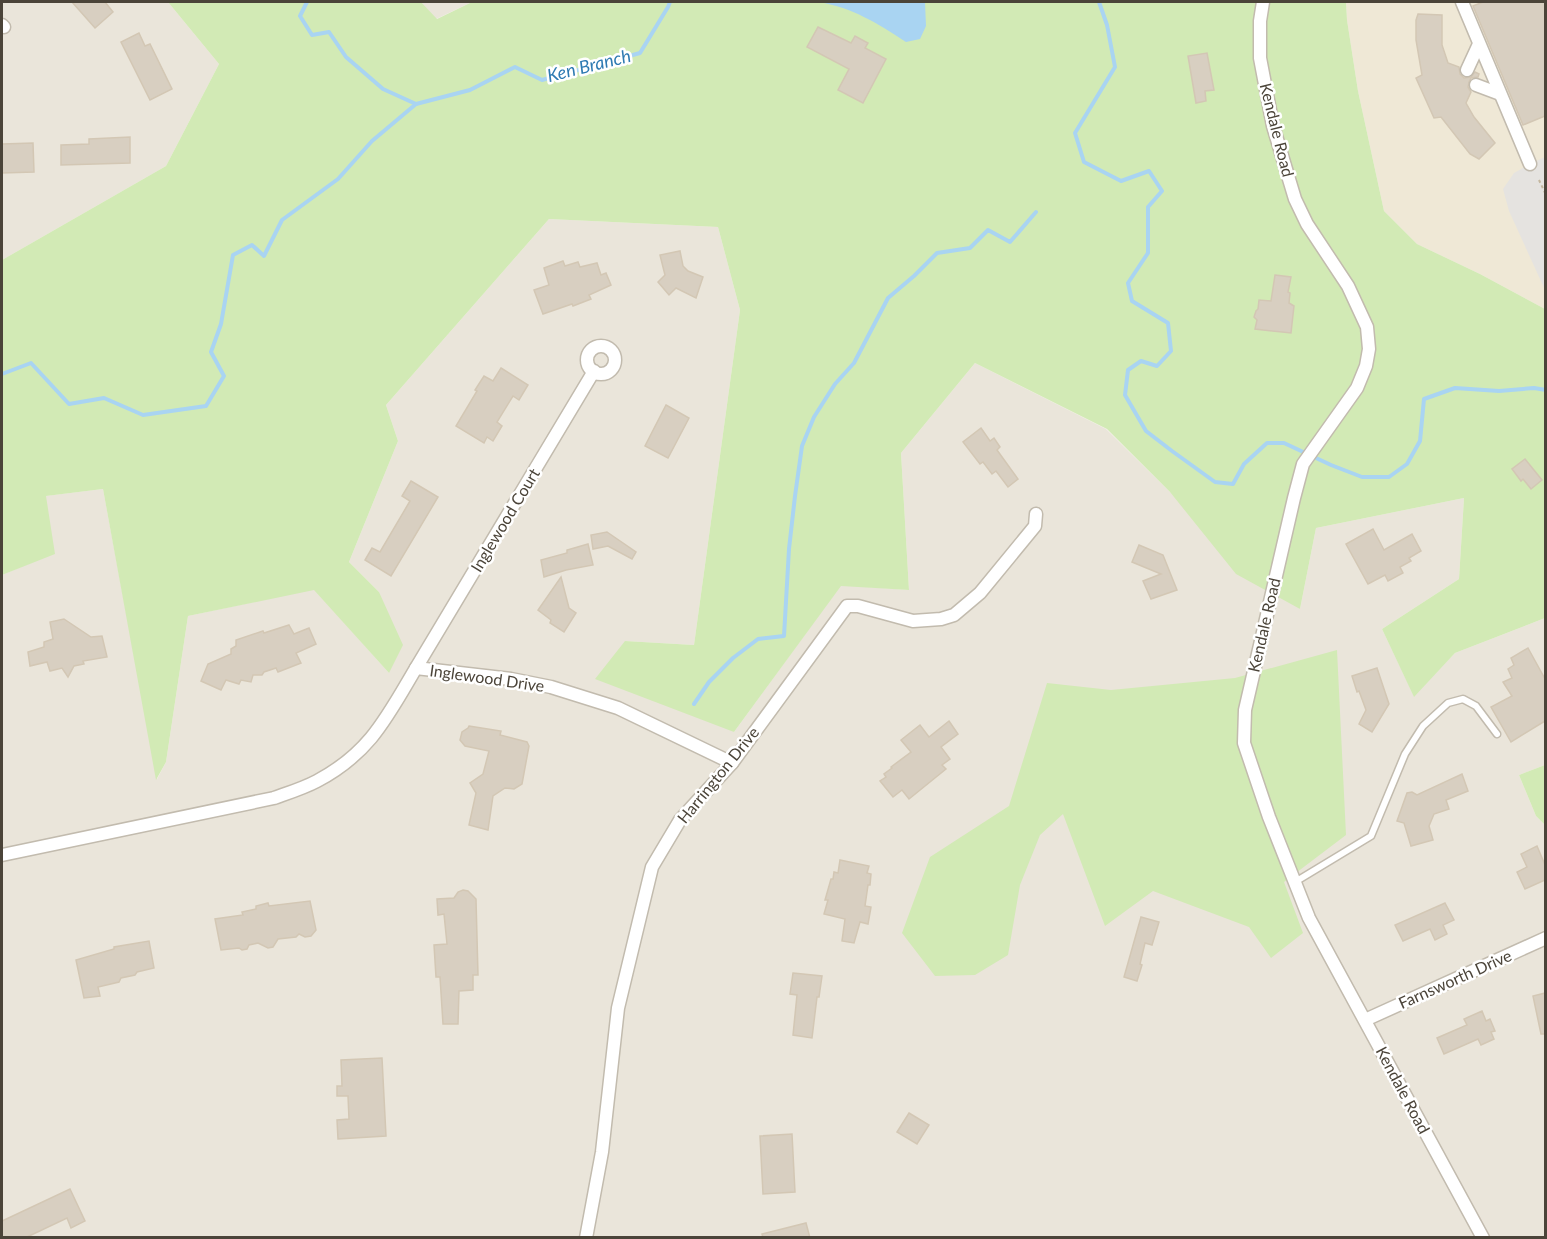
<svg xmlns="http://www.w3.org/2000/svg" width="1547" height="1239" font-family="Lato,sans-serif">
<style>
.residential{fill:#eae5da}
.education{fill:#efe8d6}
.green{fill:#d2eab5}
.parking{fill:#e5e3e0}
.water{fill:#a9d4f2}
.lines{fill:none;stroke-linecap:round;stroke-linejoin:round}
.stream{stroke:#a9d4f2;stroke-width:4}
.building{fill:#d8cfc1;stroke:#d3c7b4;stroke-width:1.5}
.lane-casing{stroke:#c2bbae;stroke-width:9}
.street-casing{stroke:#c2bbae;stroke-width:15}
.path{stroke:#c4b79f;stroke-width:2;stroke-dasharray:3 3;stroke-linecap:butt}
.lane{stroke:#fff;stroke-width:6}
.street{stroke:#fff;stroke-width:12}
.labels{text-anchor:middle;stroke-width:5;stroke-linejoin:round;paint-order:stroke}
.street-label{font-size:16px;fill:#4b4439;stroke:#fff}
.water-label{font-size:18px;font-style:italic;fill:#2e7ab2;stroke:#fff}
</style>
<rect width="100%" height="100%" fill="#f6f3ec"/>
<g class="residential">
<polygon points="2,2 168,2 219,64 166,166 2,260"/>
<polygon points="421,2 472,2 436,19"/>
<polygon points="549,219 718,227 740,310 694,645 625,641 734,732 841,585 909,590 901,453 975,363 1106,429 1170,492 1300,609 1316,528 1464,498 1459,579 1382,629 1414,696 1455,653 1545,618 1545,765 1519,775 1536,816 1545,825 1545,1237 2,1238 2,575 54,553 45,496 103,489 157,779 166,762 188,616 314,589 389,673 379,592 349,562 398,441 386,405"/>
</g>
<polygon class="education" points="1346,2 1545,2 1545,309 1480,274 1417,244 1384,211 1358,91 1347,20"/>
<g class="green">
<polygon points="168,2 421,2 437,19 472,2 1346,2 1347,20 1358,91 1384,211 1417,244 1480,274 1545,309 1545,618 1455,653 1414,697 1382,629 1459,579 1464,498 1316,528 1300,609 1236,574 1170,492 1107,429 975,363 901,453 909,590 841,586 734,732 595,679 625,641 694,645 740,310 718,227 549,219 386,405 398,441 349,562 379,592 403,645 389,673 314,590 188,616 166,762 156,780 103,489 46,496 55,554 2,575 2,260 166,166 219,64"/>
<polygon points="1337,650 1346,835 1284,882 1303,933 1271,958 1249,927 1153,891 1105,926 1063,814 1040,835 1020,885 1008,955 975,975 935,976 902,933 930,857 1009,806 1047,683 1111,690 1235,678"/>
<polygon points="1545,765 1546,765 1545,825 1536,816 1519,775"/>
</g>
<polygon class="parking" points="1545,157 1545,290 1509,211 1503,189 1514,173 1530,164"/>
<path class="water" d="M819,2H925L926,26L920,39L906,42C877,23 853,8 819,2Z"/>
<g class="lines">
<g class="stream">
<polyline points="307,2 300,16 312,35 329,32 346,57 383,89 416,104"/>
<polyline points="1099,2 1107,25 1115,67 1075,133 1084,162 1121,181 1149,171 1162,191 1148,207 1148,253 1128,283 1132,301 1168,323 1171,351 1157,366 1141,361 1128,370 1125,395 1146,431 1172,451 1215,482 1233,484 1244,464 1267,443 1284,443 1331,465 1362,477 1389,477 1407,464 1420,441 1424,399 1455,388 1499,391 1534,388 1546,390"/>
<polyline points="2,374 31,363 69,404 104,398 143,415 206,406 224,376 211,352 221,324 233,255 252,245 264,256 282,220 338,179 372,141 416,104 470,90 515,67 542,80 640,53 668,7 670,2"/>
<polyline points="694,704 709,682 733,658 758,639 784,636 789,549 795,496 802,446 814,417 835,384 854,363 888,298 914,276 937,253 970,248 988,230 1010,242 1036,212"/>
</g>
</g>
<g class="building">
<polygon points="72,2 105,2 113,12 95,28"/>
<polygon points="1483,2 1545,2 1545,116 1523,125 1473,6"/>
<polygon points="1418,14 1442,15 1442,45 1448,63 1459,67 1460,74 1464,78 1471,77 1475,72 1479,74 1478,77 1471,78 1469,82 1468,87 1471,92 1466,103 1474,117 1495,143 1479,159 1470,154 1441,117 1434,118 1416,78 1422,75 1416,40 1416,20"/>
<polygon points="818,27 851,43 855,36 868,43 865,48 886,59 863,103 838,90 849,69 807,47"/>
<polygon points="139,33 145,46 150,44 172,89 150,100 121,42"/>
<polygon points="1207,53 1214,90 1205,91 1206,101 1196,103 1188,56"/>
<polygon points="130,137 130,163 61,165 61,145 89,144 89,139"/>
<polygon points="33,143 34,172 2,173 2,144"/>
<polygon points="680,251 683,266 688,271 703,277 696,298 676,288 669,295 658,282 665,275 660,255"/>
<polygon points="563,261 565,266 578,262 580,267 597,263 601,275 606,273 611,285 589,295 591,299 573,306 572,304 543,314 534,290 549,285 544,268"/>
<polygon points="1275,275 1291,277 1288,292 1290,293 1289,303 1294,306 1291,333 1255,329 1257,320 1254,317 1256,311 1258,309 1259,300 1271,301"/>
<polygon points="501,368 528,385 519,400 513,396 497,422 502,426 493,441 487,437 484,443 456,426 477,391 475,390 484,376 493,381"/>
<polygon points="666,405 689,418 668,458 645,446"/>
<polygon points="981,428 990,441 994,438 1000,447 997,450 1018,479 1008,487 996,471 992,474 983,462 980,464 963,442"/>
<polygon points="1525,459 1542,480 1531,489 1523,479 1521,481 1512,469"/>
<polygon points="411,481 438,497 391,576 365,560 372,548 380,552 410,501 402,496"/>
<polygon points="1373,529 1384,550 1412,534 1421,551 1409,558 1411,561 1400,567 1403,573 1388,581 1385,575 1368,584 1346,544"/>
<polygon points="607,532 636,552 632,559 608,546 593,549 591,535"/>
<polygon points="588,544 593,565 566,570 544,577 541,560 567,553 567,550"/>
<polygon points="1139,545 1163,555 1177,590 1151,599 1143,581 1161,574 1132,562"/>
<polygon points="561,577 569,608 576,613 564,632 550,623 551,620 538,610"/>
<polygon points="64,619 91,637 102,636 107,657 83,661 84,664 74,666 68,677 62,668 50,671 47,662 30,666 28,652 44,647 44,642 53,639 50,622"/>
<polygon points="289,625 294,634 309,628 316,644 296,653 301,663 278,672 276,668 264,672 262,675 253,675 251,682 241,680 239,684 226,680 221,690 201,681 208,664 231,654 231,649 236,646 236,640 263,631 264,633"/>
<polygon points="1528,648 1545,679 1545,721 1511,742 1491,707 1512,696 1503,682 1512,678 1508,669 1514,665 1511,658"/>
<polygon points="1377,668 1389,704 1372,732 1359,724 1366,710 1359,691 1357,692 1352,676"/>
<polygon points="949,721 958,734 941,747 950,759 942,765 946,769 909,799 902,790 893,797 880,781 886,777 884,774 892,768 891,767 911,752 901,740 920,725 929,737"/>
<polygon points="469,726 501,731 500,735 527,742 529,746 522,784 514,789 505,788 493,796 488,830 469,825 476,793 470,783 483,774 489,751 465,746 460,740 462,732 468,728"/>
<polygon points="1462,774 1468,791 1446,800 1449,809 1434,814 1429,826 1433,840 1411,846 1404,823 1397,821 1407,793 1412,792 1417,795"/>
<polygon points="1537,846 1545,865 1545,880 1525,889 1517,872 1527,867 1521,854"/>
<polygon points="840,860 869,866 867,873 871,874 870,885 868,885 865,906 871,907 868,924 860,922 854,943 842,941 845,919 824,914 828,900 825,900 831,879 833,879 834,872 838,873"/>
<polygon points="463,890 468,891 476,899 478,975 473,975 473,990 459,991 458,1024 443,1024 440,977 436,977 434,945 447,944 444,914 438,915 437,899 454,898 458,892"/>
<polygon points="310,901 316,930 311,936 305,937 299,934 296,937 278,939 273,947 268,948 258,943 249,945 247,949 242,950 239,948 221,950 215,919 243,915 242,912 256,909 256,906 268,903 269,906"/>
<polygon points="1445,903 1454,920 1443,925 1447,934 1435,940 1430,929 1403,941 1395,925"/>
<polygon points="1141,917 1159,922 1152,945 1145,943 1140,964 1142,965 1137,981 1124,977"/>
<polygon points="149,941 154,968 137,972 135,975 121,978 119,982 98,987 100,996 84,998 76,960 114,949 114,947"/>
<polygon points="793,973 822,976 819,997 817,997 812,1038 793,1035 797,995 790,994"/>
<polygon points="1545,993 1545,1034 1541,1034 1533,996"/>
<polygon points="1482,1011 1486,1021 1490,1019 1495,1031 1491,1032 1494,1039 1481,1045 1478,1039 1444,1054 1437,1038 1467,1025 1464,1019"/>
<polygon points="382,1058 386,1136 338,1139 337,1120 349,1119 348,1096 337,1096 337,1086 342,1086 341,1060"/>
<polygon points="909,1113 929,1125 917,1144 897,1132"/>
<polygon points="792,1134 795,1192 763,1194 760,1136"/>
<polygon points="70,1189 85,1221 71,1228 67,1218 25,1238 2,1238 2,1221"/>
<polygon points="806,1223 810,1238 763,1238 762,1234"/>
</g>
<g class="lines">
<defs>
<polyline id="lane" points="1295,882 1371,836 1405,754 1423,726 1448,703 1463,699 1476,706 1497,734"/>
<g id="street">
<polyline points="1263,2 1260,21 1260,58 1273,126 1295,199 1307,224 1348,286 1367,327 1369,349 1366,366 1357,388 1303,464 1294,498 1245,710 1244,743 1269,817 1309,918 1483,1238"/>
<polyline points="1462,2 1530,164"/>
<polyline points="2,25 4,27"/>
<polyline points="1467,70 1479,44"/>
<polyline points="1476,85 1500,94"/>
<circle cx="601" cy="360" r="14"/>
<polyline points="416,668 594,371"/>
<path d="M2,855L274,798C288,793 304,788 317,781C370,753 387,717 416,668L511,679L551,687L618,708L732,763"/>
<polyline points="1365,1020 1546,938"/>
<polyline points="586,1238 602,1152 618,1008 652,867 680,820 732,763 847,606 858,606 913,621 941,619 954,615 980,593 1035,526 1036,514"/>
</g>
</defs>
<use href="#lane" class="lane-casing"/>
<use href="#street" class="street-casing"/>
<polyline class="path" points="1539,180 1546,195"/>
<use href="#lane" class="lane"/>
<use href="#street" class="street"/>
</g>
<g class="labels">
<g class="street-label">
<text transform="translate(1277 130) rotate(76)" y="6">Kendale Road</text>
<text transform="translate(505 520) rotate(-59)" y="6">Inglewood Court</text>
<text transform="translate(1264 625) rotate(-77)" y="6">Kendale Road</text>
<text transform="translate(487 678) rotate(8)" y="6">Inglewood Drive</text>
<text transform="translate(718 775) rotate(-51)" y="6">Harrington Drive</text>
<text transform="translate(1455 979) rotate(-24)" y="6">Farnsworth Drive</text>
<text transform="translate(1403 1090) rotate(62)" y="6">Kendale Road</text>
</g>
<g class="water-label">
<text transform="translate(589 66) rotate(-14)" y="6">Ken Branch</text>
</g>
</g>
<rect width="1547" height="1239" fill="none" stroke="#4b4439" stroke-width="6"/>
</svg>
